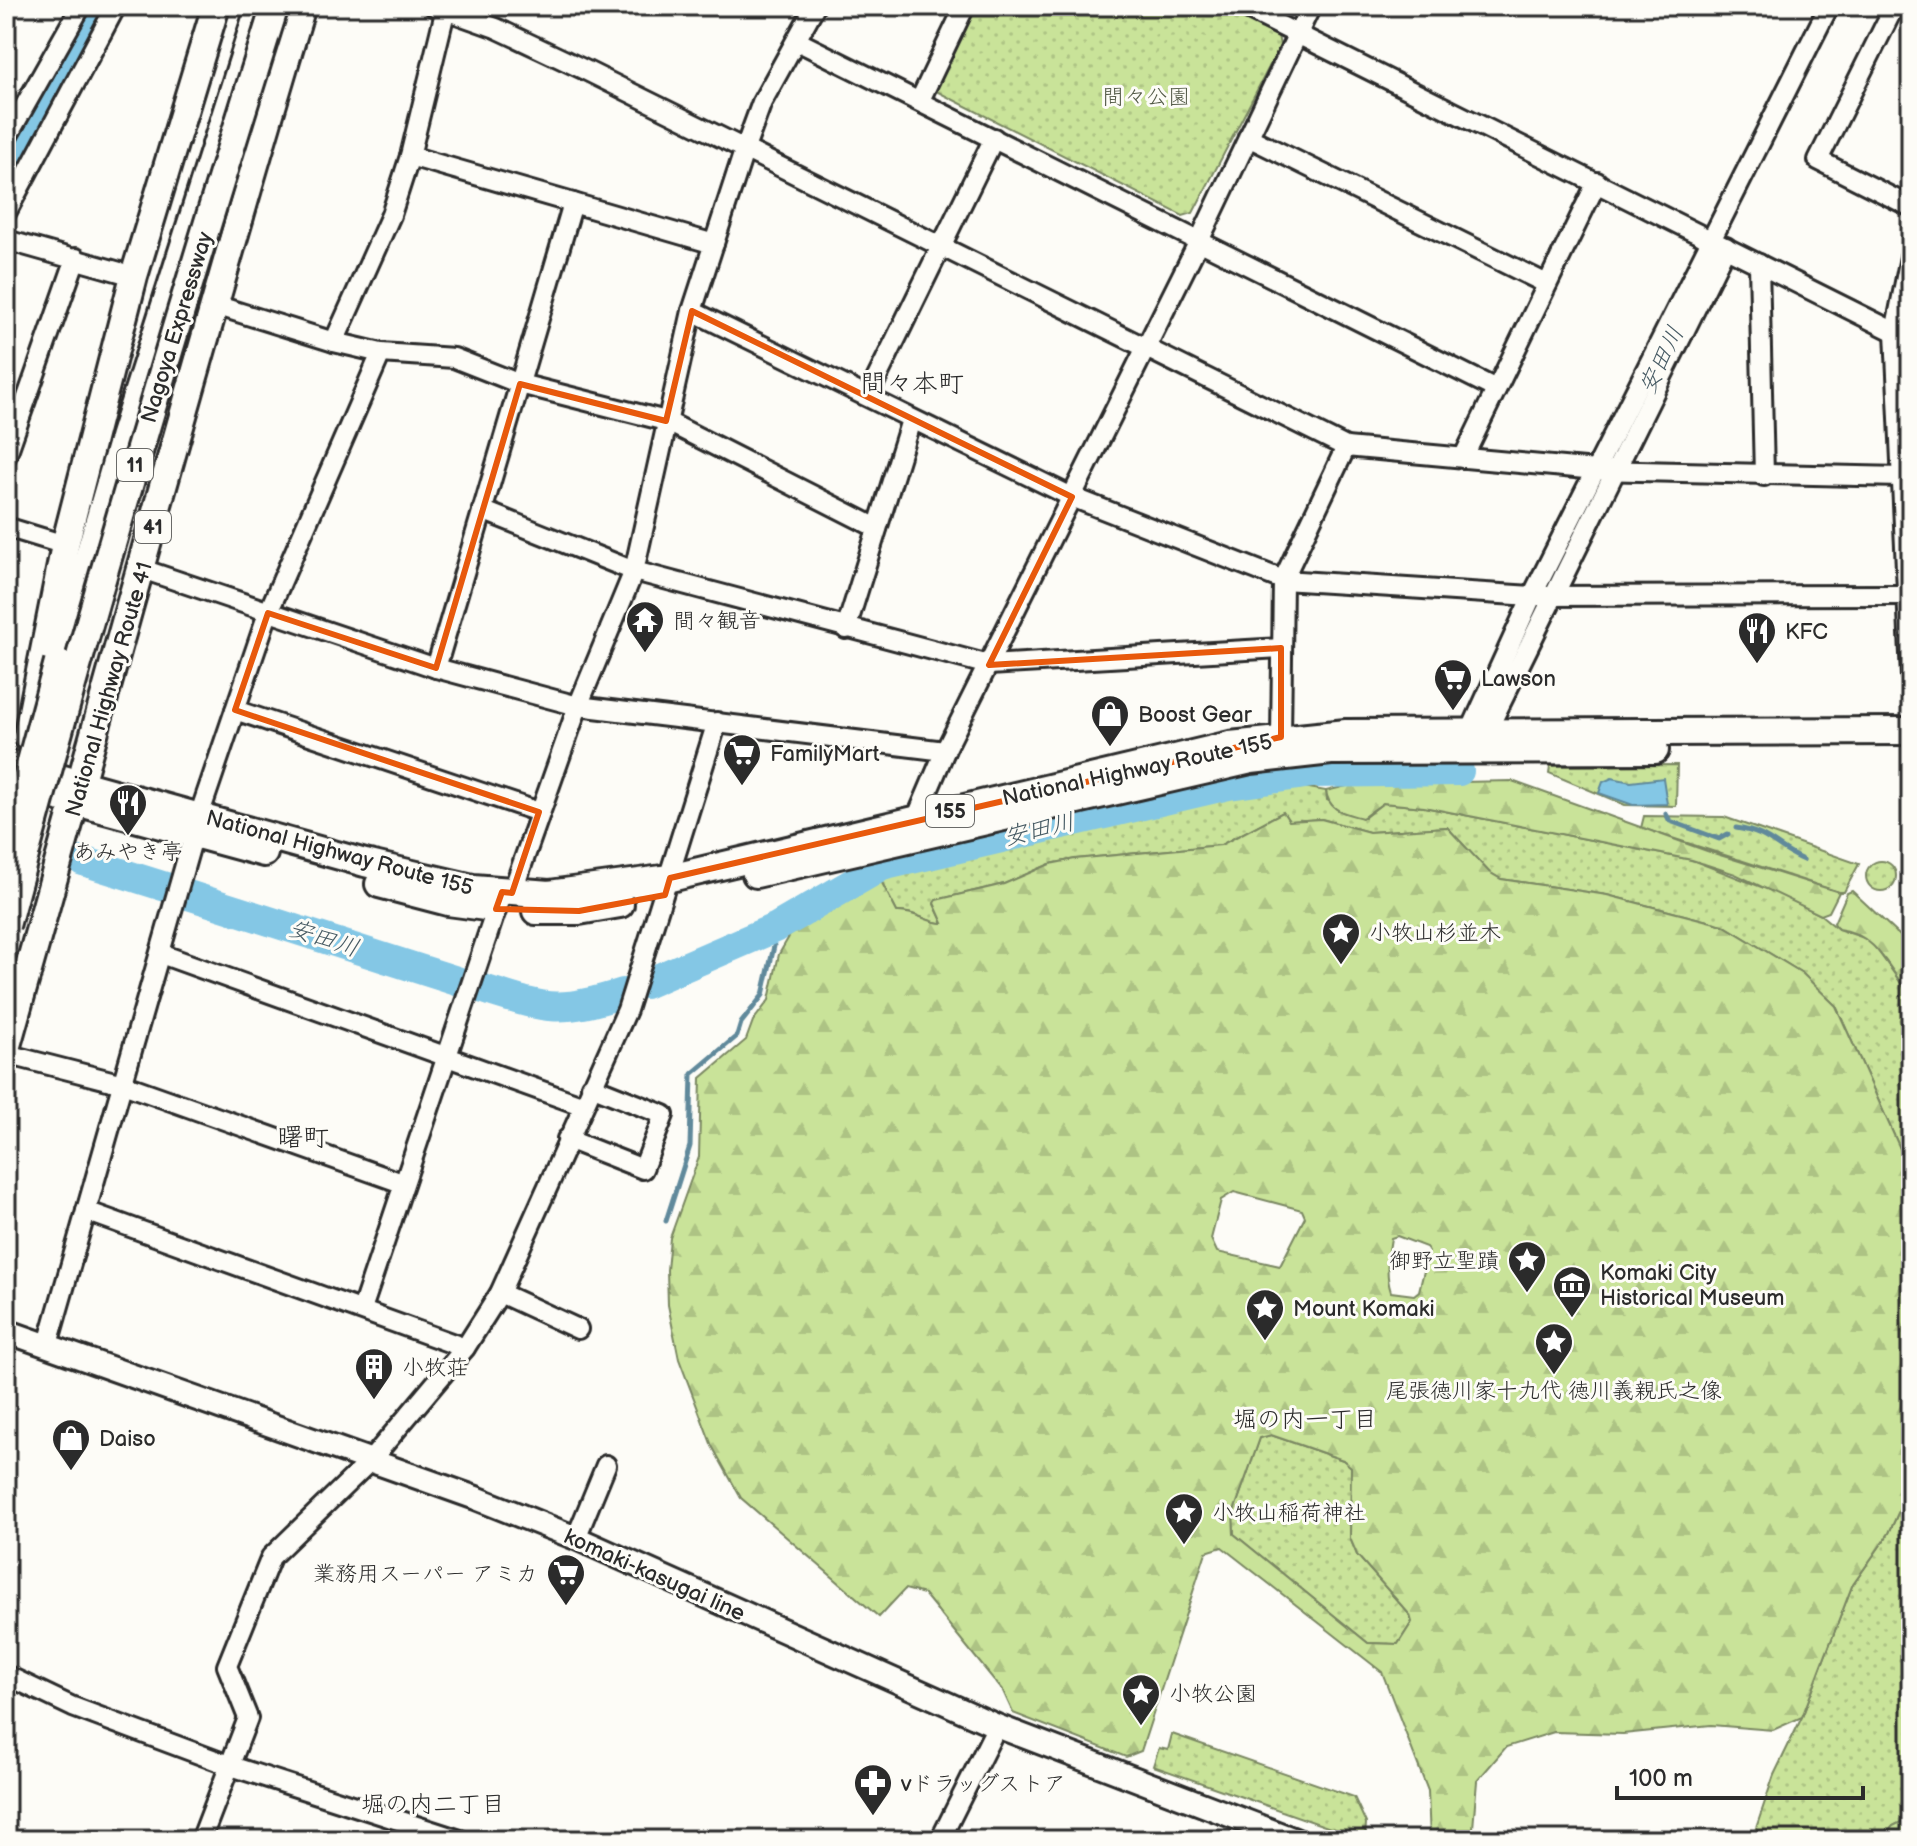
<svg xmlns="http://www.w3.org/2000/svg" width="1917" height="1846" font-family="'Balsamiq Sans','Klee One',sans-serif">
<style>
.green{fill:url(#green-dots);stroke:#7a8762;stroke-width:2}
.forest{fill:url(#forest-firs);stroke:#7a8762;stroke-width:2;fill-rule:evenodd}
.water{fill:#84c7e5;stroke:#60899b;stroke-width:2}
.lines{fill:none;stroke-linecap:round;stroke-linejoin:round}
.stream{stroke:#60899b;stroke-width:5}
.river{stroke:#84c7e5;stroke-width:30}
.minor-casing{stroke:#2b2b2b;stroke-width:24}
.major-casing{stroke:#2b2b2b;stroke-width:28}
.highway-casing{stroke:#2b2b2b;stroke-width:32}
.minor{stroke:#fdfcf7;stroke-width:18}
.major{stroke:#fdfcf7;stroke-width:22}
.highway{stroke:#fdfcf7;stroke-width:26}
.highway-bridge-casing{stroke:#2b2b2b;stroke-width:32;stroke-linecap:butt}
.highway-bridge{stroke:#fdfcf7;stroke-width:26}
.marked{fill:none;stroke:#e8590c;stroke-width:6;stroke-linejoin:round}
.labels{text-anchor:middle;stroke-width:6;stroke-linejoin:round;paint-order:stroke}
.shield{fill:#fdfcf7;stroke:#6a6a68;stroke-width:2}
.shield-label{font-size:20px;font-weight:bold;fill:#2b2b2b}
.park-label{font-size:22px;fill:#525946;stroke:#fdfcf7}
.street-label{font-size:22px;fill:#2b2b2b;stroke:#fdfcf7}
.poi-label{font-size:22px;fill:#2b2b2b;stroke:#fdfcf7;text-anchor:start}
.water-label{font-size:24px;font-style:italic;fill:#465a63;stroke:#fdfcf7}
.neighbourhood-label{font-size:24px;fill:#2b2b2b;stroke:#fdfcf7}
.quarter-label{font-size:26px;fill:#2b2b2b;stroke:#fdfcf7}
</style>
<defs>
<pattern id="green-dots" width="8" height="8" patternUnits="userSpaceOnUse" patternTransform="scale(2)"><rect width="8" height="8" fill="#c9e399"/><path d="M2 2h.1M6 6h.1" fill="none" stroke="#adc384" stroke-width="1.8" stroke-linecap="round"/></pattern>
<pattern id="forest-firs" width="22" height="20" patternUnits="userSpaceOnUse" patternTransform="scale(2)"><rect width="22" height="20" fill="#c9e399"/><path d="M5 1l3.5 6h-7zM16 11l3.5 6h-7z" fill="#adc384"/></pattern>
</defs>
<rect width="100%" height="100%" fill="#fdfcf7"/>
<filter id="ink" filterUnits="userSpaceOnUse"><feTurbulence type="fractalNoise" baseFrequency=".0125" numOctaves="2"/><feDisplacementMap in="SourceGraphic" scale="16" xChannelSelector="R" yChannelSelector="G"/><feConvolveMatrix kernelMatrix="1 2 1 2 8 2 1 2 1" color-interpolation-filters="sRGB"/></filter>
<g filter="url(#ink)">
<g class="green">
<polygon points="972,6 1224,6 1278,35 1280,46 1193,213 1183,216 938,92 934,83"/>
<polygon points="1677,765 1676,806 1625,805 1549,773 1550,766"/>
<path d="M1298,786L1326,791L1327,800L1365,817L1383,803L1424,807L1692,860L1782,895L1821,915L1838,929L1870,940L1911,997V1173L1836,1006L1802,973L1723,925L1607,895L1501,879L1489,872L1447,827L1369,832L1322,819L1289,821L1283,812L1221,845L1075,859L1050,864L1004,884L937,900L934,904L943,923C929,924 917,911 897,912L881,881L889,875C1024,845 1160,798 1298,786Z"/>
<polygon points="1644,816 1724,817 1859,864 1844,892 1839,892 1641,828"/>
<circle cx="1881" cy="876" r="15"/>
<polygon points="1271,1435 1343,1460 1352,1467 1350,1538 1357,1555 1410,1615 1412,1622 1398,1644 1368,1643 1234,1534 1233,1514 1260,1438"/>
<polygon points="1911,1484 1911,1817 1893,1826 1882,1840 1752,1840 1774,1775 1802,1717 1852,1586 1889,1533"/>
<polygon points="1172,1734 1354,1797 1366,1823 1365,1840 1153,1766 1159,1748 1168,1750"/>
</g>
<g class="forest">
<path d="M1512,781L1707,851L1839,892L1829,912L1821,915L1735,874L1692,860L1424,807L1383,803L1362,818C1345,813 1329,812 1326,791L1355,784Z"/>
<path d="M1283,812L1289,821L1321,819L1369,832L1447,827L1489,872L1501,879L1607,895L1723,925L1802,973L1836,1006L1911,1173V1484L1889,1533L1852,1586L1802,1717L1773,1730L1711,1725L1623,1734L1554,1732L1506,1747L1477,1781L1473,1828L1478,1840H1430L1428,1791L1382,1672L1222,1547L1206,1552L1141,1751L1126,1757L1013,1713L1003,1691L924,1594L905,1589L879,1617L741,1498L712,1446L679,1359L668,1305L667,1270L670,1238L699,1157L701,1078L746,1040L753,1021L769,1000L779,954L790,935L881,881L897,912C916,911 929,924 943,923L934,903L936,900L1004,884L1050,864L1075,859L1221,845ZM1234,1192L1302,1210L1305,1217L1280,1266L1217,1252L1211,1239L1221,1200ZM1397,1236L1426,1247L1429,1251L1419,1291L1414,1295L1391,1292C1385,1274 1388,1256 1391,1238ZM1271,1435L1343,1460L1351,1467L1350,1538L1357,1555L1410,1615L1412,1622L1398,1644L1368,1643L1234,1534L1233,1514L1260,1438Z"/>
<path d="M1852,891L1911,946V997C1890,970 1875,932 1838,929L1834,923L1847,893Z"/>
<polygon points="1911,1817 1911,1840 1882,1840 1893,1826"/>
</g>
<polygon class="water" points="1612,778 1631,782 1663,778 1667,804 1633,805 1599,793 1603,782"/>
<g class="lines">
<g class="stream">
<polyline points="1666,814 1670,821 1719,839 1728,834"/>
<path d="M1736,828C1771,833 1776,849 1803,860"/>
<polyline points="666,1221 690,1146 692,1074 737,1036 741,1023 763,995 774,946"/>
</g>
<g class="river">
<polyline points="6,179 103,6"/>
<polyline points="83,861 169,888"/>
<polyline points="185,894 463,983"/>
<polyline points="645,984 777,927 882,866 1229,785 1312,773 1459,771"/>
<path d="M480,988C545,1008 556,1015 623,993"/>
</g>
<defs>
<g id="minor">
<polyline points="434,6 496,28 585,70 1346,447 1596,470 1902,477"/>
<polyline points="1241,6 1911,340"/>
<polyline points="1883,6 1892,11 1818,160 1911,207"/>
<polyline points="797,41 1496,389"/>
<polyline points="920,100 965,6"/>
<polyline points="1248,137 1547,284"/>
<polyline points="6,139 81,6"/>
<polyline points="410,156 573,203"/>
<polyline points="6,213 116,6"/>
<polyline points="6,240 134,276"/>
<polyline points="1911,252 1895,332 1911,676"/>
<polyline points="1759,264 1764,476"/>
<polyline points="692,311 1072,497 1283,580 1532,596 1911,595"/>
<polyline points="334,342 391,215 410,156 446,8"/>
<polyline points="381,353 454,358 520,384 666,421 877,528"/>
<polyline points="868,396 994,138"/>
<polyline points="6,457 76,258"/>
<polyline points="1463,458 1597,182"/>
<polyline points="482,510 634,571 989,665 1281,648"/>
<polyline points="6,527 65,545"/>
<polyline points="142,569 436,668 578,706 945,751"/>
<polyline points="846,629 911,420"/>
<polyline points="436,668 573,203 714,244"/>
<polyline points="235,710 539,812"/>
<polyline points="1487,731 1726,247"/>
<polyline points="1470,732 1532,596 1829,6"/>
<polyline points="1281,737 1283,580 1346,447"/>
<polyline points="916,819 945,751 1200,239 1311,6"/>
<polyline points="512,893 578,706 634,571 692,311 744,151 762,102 815,6"/>
<polyline points="161,954 581,1105"/>
<polyline points="6,1054 123,1084 402,1183"/>
<polyline points="567,1139 643,1169 664,1115 591,1086"/>
<polyline points="86,1211 465,1348"/>
<polyline points="500,1293 578,1329"/>
<polyline points="362,1309 500,898"/>
<polyline points="48,1344 199,816 268,613 381,353 334,342 212,304"/>
<polyline points="576,1538 606,1465"/>
<polyline points="6,1675 73,1707 231,1766 460,1840"/>
<polyline points="201,1840 248,1718 227,1666 271,1557 370,1461 465,1348 500,1293 627,1010 717,722"/>
<polyline points="940,1840 997,1726"/>
</g>
<polyline id="major" points="6,1331 476,1498 576,1538 997,1726 1295,1840"/>
<g id="highway">
<polyline points="58,662 123,438 260,6"/>
<polyline points="27,737 65,545 134,276 216,6"/>
<polyline points="6,763 365,863 473,888 549,894 670,878 1230,745 1346,733 1911,731"/>
<polyline points="6,783 264,853"/>
<polyline points="756,874 1251,760 1331,751 1655,750"/>
<polyline points="379,884 448,902 493,908"/>
<polyline points="536,911 579,911 620,904"/>
<path d="M6,1049C104,701 198,352 302,6"/>
</g>
</defs>
<use href="#minor" class="minor-casing"/>
<use href="#major" class="major-casing"/>
<use href="#highway" class="highway-casing"/>
<use href="#minor" class="minor"/>
<use href="#major" class="major"/>
<use href="#highway" class="highway"/>
<defs>
<g id="highway-bridge">
<polyline points="6,854 58,662"/>
<path d="M6,926C88,617 179,311 275,6"/>
</g>
</defs>
<use href="#highway-bridge" class="highway-bridge-casing"/>
<use href="#highway-bridge" class="highway-bridge"/>
</g>
</g>
<path class="marked" d="M692,311L1072,497L989,665L1281,648V737L670,878L665,895L579,911L496,909L502,892L512,893L539,812L235,710L268,613L436,668L520,384L666,421Z"/>
<defs>
<symbol id="temple-pin" viewBox="-11 -11 22 30"><path d="M0 17L-7.5 6A9.5 9.5 0 1 1 7.5 6Z" fill="#2b2b2b" stroke="#fdfcf7"/><path d="M0-6L5-2H3V0L6.5 2.5H4V6H1.5V3h-3V6H-4V2.5H-6.5L-3 0V-2H-5Z" fill="#fff"/></symbol>
<symbol id="restaurant-pin" viewBox="-11 -11 22 30"><path d="M0 17L-7.5 6A9.5 9.5 0 1 1 7.5 6Z" fill="#2b2b2b" stroke="#fdfcf7"/><path d="M-5-6h1v4h1v-4h1v4h1v-4h1v5L-1.5 .5V6h-2V.5L-5-1ZM5-6V6H3V1.5H1.5Q1.5-4 5-6Z" fill="#fff"/></symbol>
<symbol id="supermarket-pin" viewBox="-11 -11 22 30"><path d="M0 17L-7.5 6A9.5 9.5 0 1 1 7.5 6Z" fill="#2b2b2b" stroke="#fdfcf7"/><path d="M-6-5.5h2.5l.6 2H6L4.5 2H-2.5L-4.4-4H-6ZM-1.5 3.2a1.3 1.3 0 1 0 .1 0ZM3 3.2a1.3 1.3 0 1 0 .1 0Z" fill="#fff"/></symbol>
<symbol id="shop-pin" viewBox="-11 -11 22 30"><path d="M0 17L-7.5 6A9.5 9.5 0 1 1 7.5 6Z" fill="#2b2b2b" stroke="#fdfcf7"/><path d="M-5-2.5h2.3a2.7 3.5 0 0 1 5.4 0H5L5.5 6h-11ZM-1.5-2.5h3a1.5 2.3 0 0 0-3 0Z" fill="#fff"/></symbol>
<symbol id="sight-pin" viewBox="-11 -11 22 30"><path d="M0 17L-7.5 6A9.5 9.5 0 1 1 7.5 6Z" fill="#2b2b2b" stroke="#fdfcf7"/><path d="M0-6L1.8-2.2L6-1.7L2.9 1.2L3.7 5.4L0 3.3L-3.7 5.4L-2.9 1.2L-6-1.7L-1.8-2.2Z" fill="#fff"/></symbol>
<symbol id="museum-pin" viewBox="-11 -11 22 30"><path d="M0 17L-7.5 6A9.5 9.5 0 1 1 7.5 6Z" fill="#2b2b2b" stroke="#fdfcf7"/><path d="M0-6L6-3V-2H-6V-3ZM-5-1h2V3h-2ZM-1-1h2V3h-2ZM3-1h2V3H3ZM-6 4H6V6H-6Z" fill="#fff"/></symbol>
<symbol id="building-pin" viewBox="-11 -11 22 30"><path d="M0 17L-7.5 6A9.5 9.5 0 1 1 7.5 6Z" fill="#2b2b2b" stroke="#fdfcf7"/><path d="M-4-6H4V6H1V3H-1V6H-4ZM-2.5-4.3h1.7v1.8h-1.7ZM.8-4.3h1.7v1.8H.8ZM-2.5-1h1.7V.8h-1.7ZM.8-1h1.7V.8H.8Z" fill="#fff"/></symbol>
<symbol id="pharmacy-pin" viewBox="-11 -11 22 30"><path d="M0 17L-7.5 6A9.5 9.5 0 1 1 7.5 6Z" fill="#2b2b2b" stroke="#fdfcf7"/><path d="M-2-6h4v4h4v4h-4v4h-4v-4h-4v-4h4Z" fill="#fff"/></symbol>
</defs>
<g fill-rule="evenodd">
<use href="#temple-pin" x="623" y="598" width="44" height="60"/>
<use href="#restaurant-pin" x="1735" y="609" width="44" height="60"/>
<use href="#supermarket-pin" x="1431" y="656" width="44" height="60"/>
<use href="#shop-pin" x="1088" y="692" width="44" height="60"/>
<use href="#supermarket-pin" x="720" y="731" width="44" height="60"/>
<use href="#restaurant-pin" x="106" y="781" width="44" height="60"/>
<use href="#sight-pin" x="1319" y="910" width="44" height="60"/>
<use href="#sight-pin" x="1505" y="1238" width="44" height="60"/>
<use href="#museum-pin" x="1550" y="1263" width="44" height="60"/>
<use href="#sight-pin" x="1243" y="1286" width="44" height="60"/>
<use href="#sight-pin" x="1532" y="1320" width="44" height="60"/>
<use href="#building-pin" x="352" y="1345" width="44" height="60"/>
<use href="#shop-pin" x="49" y="1416" width="44" height="60"/>
<use href="#sight-pin" x="1162" y="1490" width="44" height="60"/>
<use href="#supermarket-pin" x="544" y="1551" width="44" height="60"/>
<use href="#sight-pin" x="1119" y="1671" width="44" height="60"/>
<use href="#pharmacy-pin" x="851" y="1761" width="44" height="60"/>
</g>
<g class="labels">
<g class="shield">
<rect x="117" y="449" width="36" height="32" rx="6"/>
<rect x="135" y="511" width="36" height="32" rx="6"/>
<rect x="926" y="795" width="48" height="32" rx="6"/>
</g>
<g class="shield-label">
<text x="135" y="472">11</text>
<text x="153" y="534">41</text>
<text x="950" y="818">155</text>
</g>
<g class="park-label">
<text x="1146" y="104">間々公園</text>
</g>
<g class="street-label">
<text transform="translate(176 327) rotate(-73)" y="8">Nagoya Expressway</text>
<text transform="translate(108 689) rotate(-74)" y="8">National Highway Route 41</text>
<text transform="translate(1137 769) rotate(-12)" y="8">National Highway Route 155</text>
<text transform="translate(340 852) rotate(15)" y="8">National Highway Route 155</text>
<text transform="translate(655 1574) rotate(24)" y="8">komaki-kasugai line</text>
</g>
<g class="poi-label">
<text x="673" y="628">間々観音</text>
<text x="1785" y="639">KFC</text>
<text x="1481" y="686">Lawson</text>
<text x="1138" y="722">Boost Gear</text>
<text x="770" y="761">FamilyMart</text>
<text x="128" y="859" text-anchor="middle">あみやき亭</text>
<text x="1369" y="940">小牧山杉並木</text>
<text x="1499" y="1268" text-anchor="end">御野立聖蹟</text>
<text x="1600" y="1280">Komaki City<tspan x="1600" dy="25">Historical Museum</tspan></text>
<text x="1293" y="1316">Mount Komaki</text>
<text x="402" y="1375">小牧荘</text>
<text x="1554" y="1398" text-anchor="middle">尾張徳川家十九代 徳川義親氏之像</text>
<text x="99" y="1446">Daiso</text>
<text x="1212" y="1520">小牧山稲荷神社</text>
<text x="538" y="1581" text-anchor="end">業務用スーパー アミカ</text>
<text x="1169" y="1701">小牧公園</text>
<text x="901" y="1791">vドラッグストア</text>
</g>
<g class="water-label">
<text transform="translate(1661 360) rotate(-64)" y="8">安田川</text>
<text transform="translate(1039 829) rotate(-13)" y="8">安田川</text>
<text transform="translate(324 938) rotate(18)" y="8">安田川</text>
</g>
<g class="neighbourhood-label">
<text x="1305" y="1427">堀の内一丁目</text>
<text x="433" y="1812">堀の内二丁目</text>
</g>
<g class="quarter-label">
<text x="912" y="392">間々本町</text>
<text x="303" y="1146">曙町</text>
</g>
</g>
<rect width="1917" height="1846" fill="none" stroke="#fdfcf7" stroke-width="32"/>
<rect x="16" y="16" width="1885" height="1814" fill="none" stroke="#2b2b2b" stroke-width="3" filter="url(#ink)"/>
<path d="M1617 1786v12h246v-12" fill="none" stroke="#2b2b2b" stroke-width="4"/>
<text x="1629" y="1786" font-size="24" fill="#2b2b2b" stroke="#fdfcf7" stroke-width="6" paint-order="stroke">100 m</text>
</svg>
